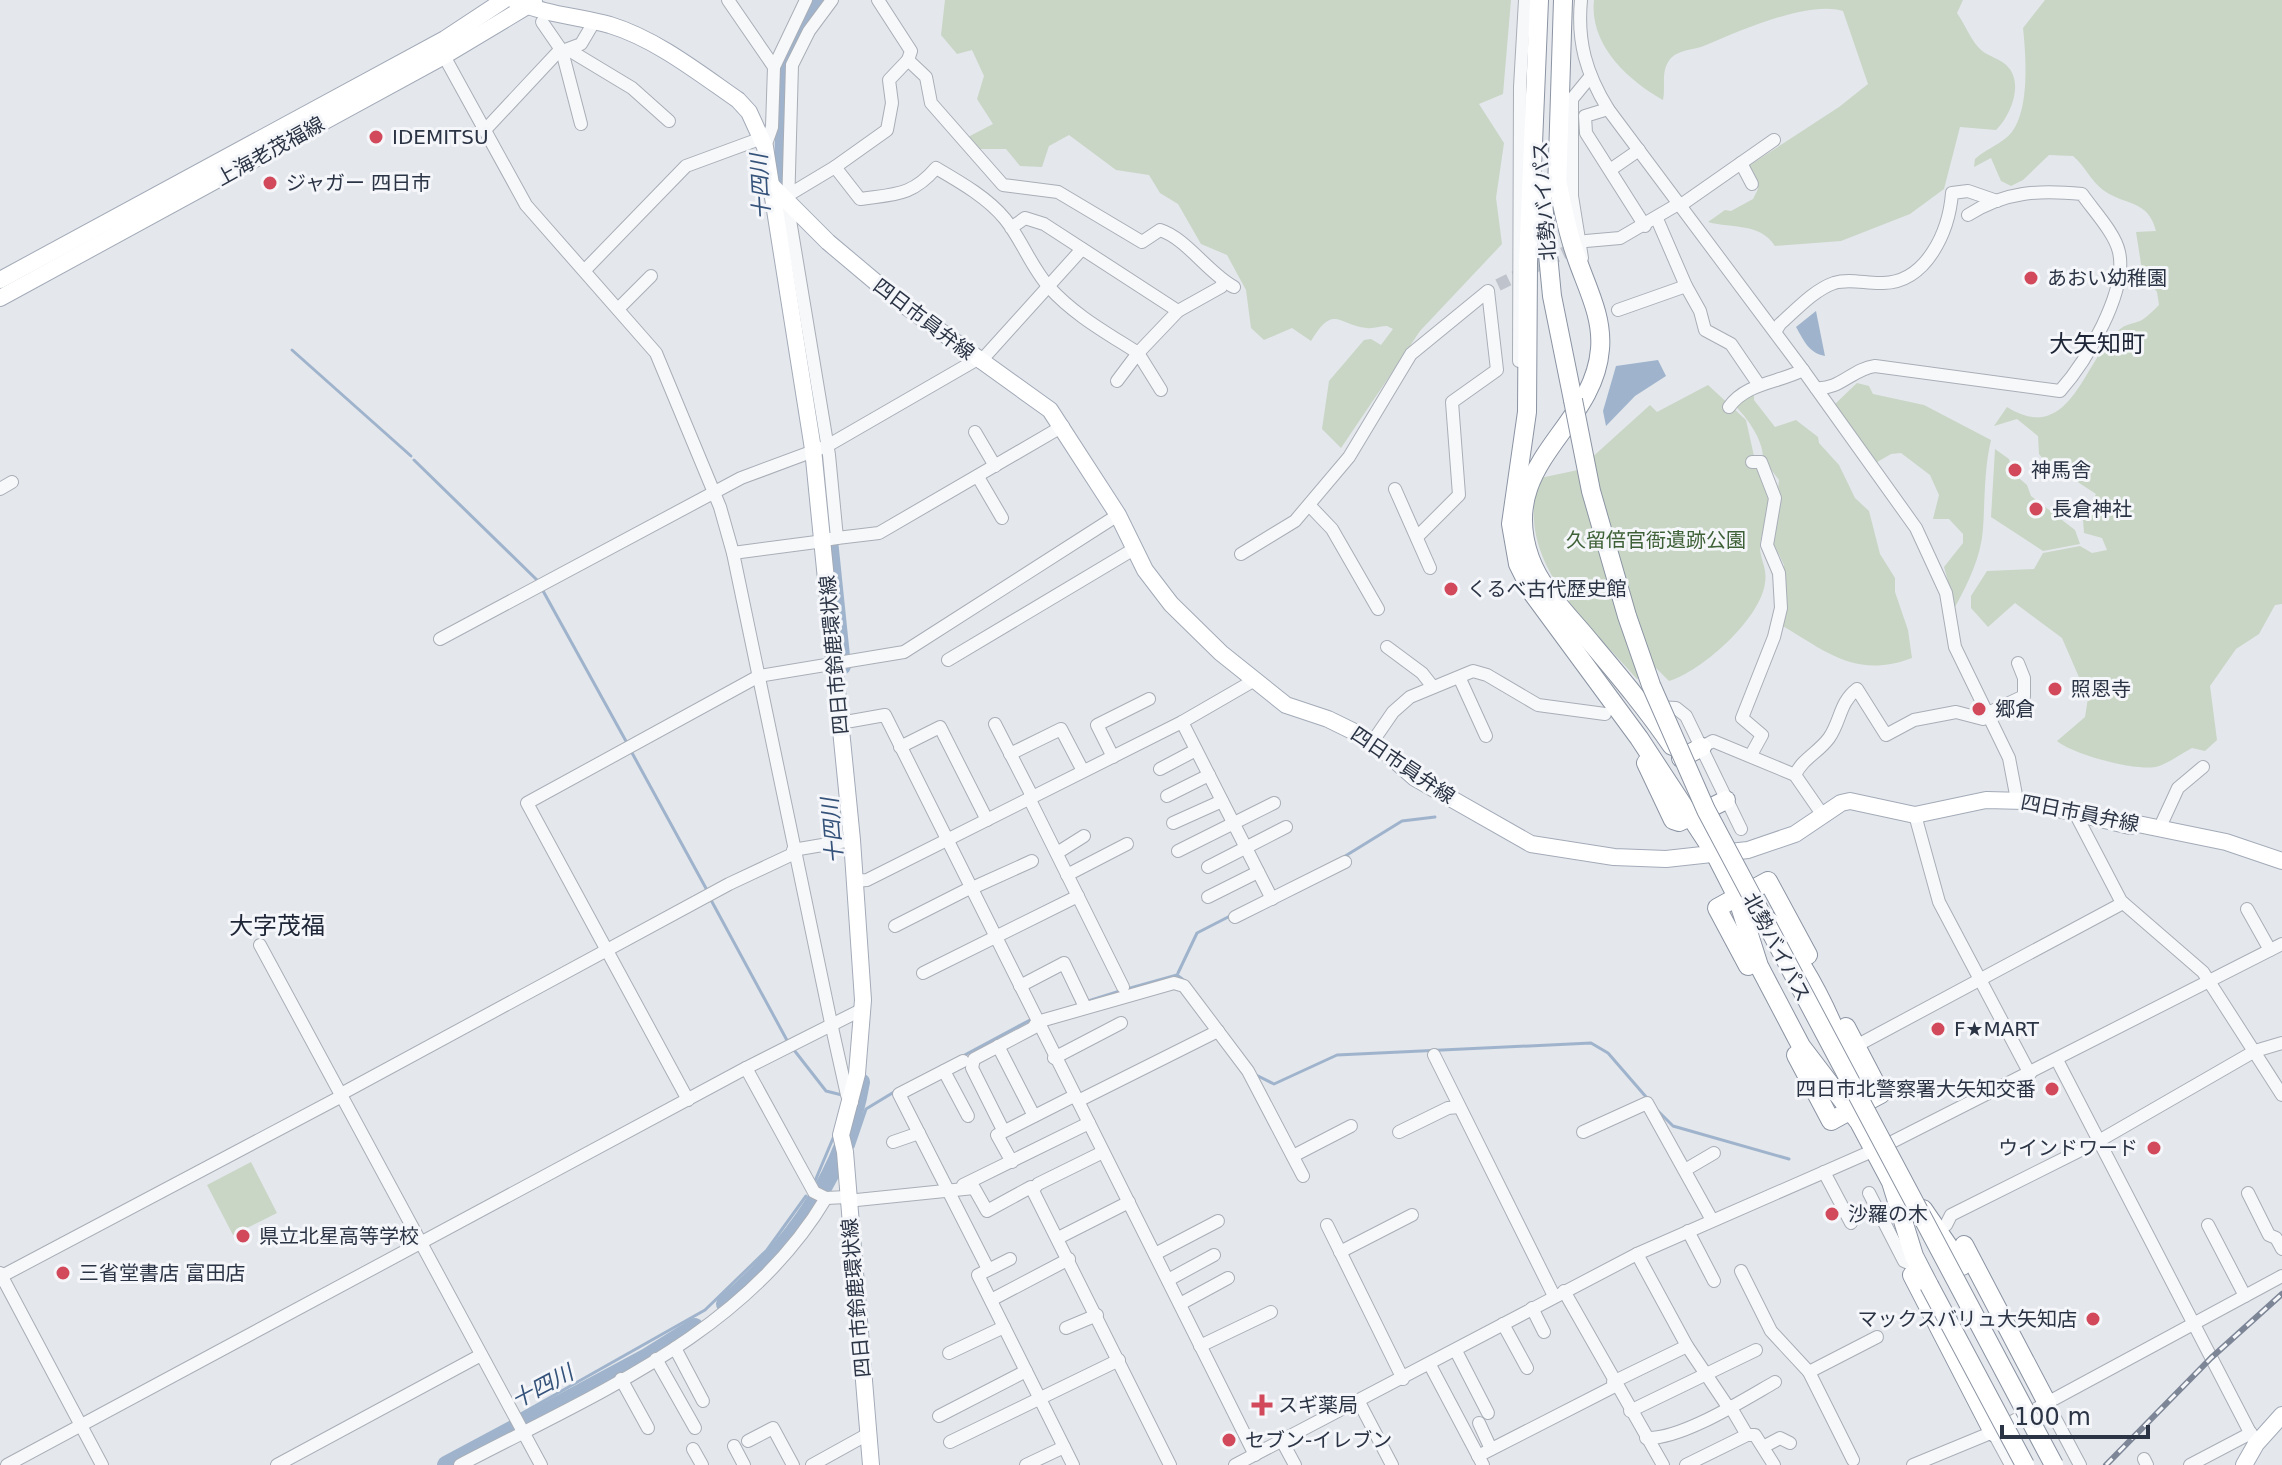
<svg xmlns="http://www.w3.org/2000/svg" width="2282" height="1465" font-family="'DejaVu Sans','Noto Sans JP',sans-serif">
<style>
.green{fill:#c9d6c5}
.water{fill:#9fb4cc}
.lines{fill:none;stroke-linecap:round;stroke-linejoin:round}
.stream{stroke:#9fb4cc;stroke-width:3}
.river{stroke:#9fb4cc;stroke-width:18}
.minor-tunnel{stroke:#bfc3cb;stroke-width:12;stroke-dasharray:12 6;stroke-linecap:butt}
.minor-casing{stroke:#a9aeb7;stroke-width:14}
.major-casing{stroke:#a3abb8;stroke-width:18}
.highway-casing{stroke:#8b94a3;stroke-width:20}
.minor{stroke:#f7f8fa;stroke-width:12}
.major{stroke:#fff;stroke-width:16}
.highway{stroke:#fff;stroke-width:18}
.rail-casing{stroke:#7d8696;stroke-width:6}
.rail{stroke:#f4f6f9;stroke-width:3;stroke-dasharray:9;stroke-linecap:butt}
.highway-bridge-casing{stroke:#8b94a3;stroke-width:20;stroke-linecap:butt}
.highway-bridge{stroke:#fff;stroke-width:18}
.poi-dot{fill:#d1495b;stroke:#f4f6f9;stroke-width:3}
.labels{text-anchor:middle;stroke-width:6;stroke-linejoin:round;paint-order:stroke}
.poi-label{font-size:20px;fill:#2b3445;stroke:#f4f6f9;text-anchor:start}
.street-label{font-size:20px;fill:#2b3445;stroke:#f4f6f9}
.park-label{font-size:20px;fill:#3f6138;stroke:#f4f6f9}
.water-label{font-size:22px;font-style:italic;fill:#34527a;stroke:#f4f6f9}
.quarter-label{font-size:24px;fill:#1d2536;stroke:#f4f6f9}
</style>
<rect width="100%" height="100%" fill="#e4e7ec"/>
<g class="green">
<path d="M945,0H1511L1503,94L1479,104L1504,143L1496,198L1502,244L1420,331L1341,448L1322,429L1329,381L1364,340L1371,339L1381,345L1393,329L1387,326C1381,326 1373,329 1367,328C1338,325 1334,303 1311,341L1292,328L1264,340L1251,328L1246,290L1227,255L1201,244L1178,204L1160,193L1149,175L1116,170L1069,135L1049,146L1042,167L1020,166L1006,149H978L966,138L993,124L977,99L984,76L972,50L957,54L941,35Z"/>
<path d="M1594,0H1963L1957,13C1965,24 1971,41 1981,50C1989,57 2002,59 2008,67C2024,84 2010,117 1996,130L1960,127L1944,189L1910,214L1841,241L1775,246C1759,222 1733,229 1708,222L1725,210L1731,211L1753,199L1758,189L1747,167L1839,107L1868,84L1843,11C1808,0 1740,31 1706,45C1695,50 1680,49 1671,58C1660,71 1666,84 1663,100C1627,80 1589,44 1594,0Z"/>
<path d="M2045,0H2282V604L2275,605L2259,634L2236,649L2210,686L2217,740L2205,751L2192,748C2181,754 2170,762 2159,766C2139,773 2072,754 2057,741L2085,717L2088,698L2062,638L2015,603L1988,627L1971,608V596L1987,571L2034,569L2043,553L2080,546L2092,553L2107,550L2102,538L2084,533L2083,519L2096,494L2044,460L2039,454L2038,436L2017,419L1994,426L2007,407C2068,445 2082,368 2114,335C2125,323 2127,326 2140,321C2146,318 2154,310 2159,305L2157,292L2142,270L2136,232L2156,231C2148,199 2125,206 2103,190C2091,181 2085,166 2073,156L2049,155L2023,180L2011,186L2001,181L1991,158L1974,167L1975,159C1985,150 1996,146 2006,138C2031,119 2026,56 2023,28Z"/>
<path d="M1857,383L1869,386L1873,394L1924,405L1991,440C1984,470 1985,499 1983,529C1981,557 1968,583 1955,607L1944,567L1963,543V534L1949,519H1933L1939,495L1930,475L1901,453L1891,454L1877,462L1834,405Z"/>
<path d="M1708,385L1746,420L1756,465L1772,503C1768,517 1761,532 1760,546C1760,562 1769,568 1764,588C1756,622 1702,671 1669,681L1656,668L1637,679C1589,624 1511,559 1540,478L1578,470L1650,405L1657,412Z"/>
<path d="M1754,393V400L1775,427L1796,420L1818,437L1819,443L1839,465L1855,498L1869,511L1880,554L1895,578V592L1908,630L1912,658C1856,679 1827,652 1781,625L1784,565L1772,540L1779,480L1763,459C1764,441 1747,417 1734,405Z"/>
<polygon points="1995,449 2009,459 2013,473 2027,485 2031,496 2075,530 2080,544 2043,551 1991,517"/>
<polygon points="251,1162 277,1213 233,1235 207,1185"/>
</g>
<g class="water">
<path d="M1816,311L1825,356C1809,353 1804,341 1796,327Z"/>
<polygon points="1658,360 1666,376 1635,396 1606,426 1603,411 1616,366"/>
</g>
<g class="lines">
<g class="stream">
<polyline points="292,350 411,456"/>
<polyline points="414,460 537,580"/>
<polyline points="542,589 627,743"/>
<polyline points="631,751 708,892"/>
<polyline points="1342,858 1402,821 1435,817"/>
<polyline points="711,900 789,1044"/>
<polyline points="1178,973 1197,933 1232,915"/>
<polyline points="1177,975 1186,982"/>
<polyline points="1127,989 1177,975"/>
<polyline points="1085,1002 1120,991"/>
<polyline points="794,1050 826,1091 842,1095"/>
<polyline points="961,1057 1032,1019"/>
<polyline points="1256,1075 1274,1084 1337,1055 1591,1043 1608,1053 1647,1098"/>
<polyline points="1657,1110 1673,1126 1789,1159"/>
<polyline points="853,1147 866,1109 894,1092"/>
<polyline points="831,1171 838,1164"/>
<polyline points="815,1181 834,1136"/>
<polyline points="519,1415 705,1310 767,1250 806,1196"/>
</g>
<g class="river">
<polyline points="782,206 786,61 819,0"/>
<polyline points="818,433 842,666"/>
<path d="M725,1304C793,1246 846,1171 861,1082"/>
<polyline points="446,1465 647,1357 695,1327"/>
</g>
<polyline class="minor-tunnel" points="1498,285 1580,245"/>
<defs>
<g id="minor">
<polyline points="728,0 774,67 772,127 765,147"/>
<path d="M878,0L911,51L908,60L926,77L931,103L1003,185L1058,192L1142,242L1160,230C1186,238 1209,274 1234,287"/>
<path d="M1581,0C1577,42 1586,73 1608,109L1803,370L1916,528L1946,593L1955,647L2009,758L2017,800"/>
<polyline points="542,22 562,51 581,124"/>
<polyline points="569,50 632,88 669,121"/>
<polyline points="444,56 526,205 656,353 720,507 733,553 831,1023 847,1095 852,1102"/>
<polyline points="774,67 806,0"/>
<polyline points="1608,109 1585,116 1586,133 1645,226"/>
<polyline points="485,130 557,53 581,44 594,22"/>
<polyline points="1741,163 1752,184"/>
<polyline points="835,167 887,130 892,103 889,80 908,60"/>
<polyline points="1610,170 1639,150"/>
<path d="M790,194L835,167L860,199C895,194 912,196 936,168C960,182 988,198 1005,219C1022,240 1031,267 1049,287C1074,315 1107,333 1138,353L1178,311L1044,224L1025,218L1011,228"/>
<polyline points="1681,205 1774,140"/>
<polyline points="1586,241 1620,238 1680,203"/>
<polyline points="1582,258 1572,196 1572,99 1590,77"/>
<polyline points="585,270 686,166 762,138"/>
<polyline points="1686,286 1700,311 1705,330 1731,344 1759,385"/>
<polyline points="618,309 651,276"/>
<polyline points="1618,310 1686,286 1657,219"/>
<polyline points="1178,311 1221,287 1223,281"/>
<path d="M1775,332L1780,324C1796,310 1814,290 1834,283C1850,278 1867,284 1883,283C1927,282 1949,231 1952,193L1968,191L1997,201"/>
<polyline points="1519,361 1520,87 1525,0"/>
<polyline points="980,362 1082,249"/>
<polyline points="1117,381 1138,353 1161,390"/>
<path d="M1816,388C1840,390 1852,369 1875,366L2060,391C2086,362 2128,291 2119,252C2115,233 2093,210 2082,194C2040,190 2005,191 1968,215"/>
<path d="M1729,407C1746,383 1778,383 1803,370"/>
<polyline points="975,432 995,466"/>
<polyline points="978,477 1002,518"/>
<polyline points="0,489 12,482"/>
<polyline points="1395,489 1430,568"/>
<polyline points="1310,506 1332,529 1378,609"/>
<polyline points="837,538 879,533 1063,426"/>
<polyline points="824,540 837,538 829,455 788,208 792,65 809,31 832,0"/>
<polyline points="733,553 824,541"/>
<polyline points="1241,554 1295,521 1349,457 1411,354 1488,291 1497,370 1452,402 1459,495 1417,537"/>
<polyline points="440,639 741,478 827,446 976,360"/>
<polyline points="1387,647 1422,673 1433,687"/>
<polyline points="948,660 1134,549"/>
<polyline points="1460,679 1486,736"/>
<polyline points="1657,707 1676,708 1686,716 1741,829"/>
<polyline points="1182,722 1272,899"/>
<polyline points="840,723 885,715 1255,1455"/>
<polyline points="995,724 1032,796"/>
<polyline points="1373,741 1393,712 1410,697 1473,671 1487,675 1538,705 1605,714"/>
<polyline points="900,747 940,727 987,820"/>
<polyline points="1702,747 1713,741 1795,775 1822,814"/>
<polyline points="1010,754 1061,729 1083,771"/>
<polyline points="1751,755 1762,735 1742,718 1774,637 1781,608 1779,573 1767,545 1775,498 1761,462 1752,462"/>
<polyline points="1113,757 1097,725 1149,699"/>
<polyline points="1160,769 1196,750"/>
<path d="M1795,775C1803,758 1818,753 1829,738C1841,721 1839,703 1857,689L1886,735L1914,720L1956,712L1983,719L1988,713L2024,696V678L2018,663"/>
<polyline points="1167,796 1209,775"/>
<polyline points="1029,798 1123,987"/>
<polyline points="2075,813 2121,901 2203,972 2282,1095"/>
<polyline points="1915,815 1939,902 2030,1074"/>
<polyline points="1173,823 1222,801"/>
<polyline points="2160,827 2178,788 2203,767"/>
<polyline points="793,850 852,840"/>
<polyline points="1178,851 1274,803"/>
<polyline points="1057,853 1084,836"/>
<polyline points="1208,867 1286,827"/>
<polyline points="1067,875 1127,844"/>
<polyline points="854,881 867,880 1182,722 1253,681"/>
<polyline points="970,889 1032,861"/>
<polyline points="1208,897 1258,872"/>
<polyline points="2247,909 2270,950"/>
<polyline points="1235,917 1345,862"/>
<polyline points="895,926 970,888"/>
<polyline points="260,945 541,1465"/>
<polyline points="923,973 1078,896"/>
<polyline points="1020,986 1064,963 1085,1007"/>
<polyline points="998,1046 1034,1116"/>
<polyline points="1856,1046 2123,903"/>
<polyline points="1434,1055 1554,1296"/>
<polyline points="1054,1058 1121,1023"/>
<polyline points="2057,1060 2256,1444"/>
<polyline points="963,1061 899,1094 988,1269"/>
<polyline points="746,1068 863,1009"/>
<polyline points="944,1071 968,1116"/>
<polyline points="341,1094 729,884 795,853"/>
<polyline points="688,1100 527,803 759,676 904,652 1118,515"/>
<polyline points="1078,1101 1218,1031"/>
<polyline points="1003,1130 972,1068 974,1059 1033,1028 1037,1022 1174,983 1184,986 1248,1071 1303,1176"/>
<polyline points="1399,1132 1448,1108 1459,1107"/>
<polyline points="1583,1132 1647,1103 1712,1220"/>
<polyline points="893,1142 919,1133"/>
<polyline points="1293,1156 1351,1126"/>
<polyline points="1012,1162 997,1135 1074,1096"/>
<polyline points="1685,1170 1714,1153"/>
<polyline points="1824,1172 1851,1223"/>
<polyline points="963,1185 1089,1123"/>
<polyline points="1033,1190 1038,1184 1103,1152"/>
<polyline points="1869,1193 1904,1261 1911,1264"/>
<polyline points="2248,1193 2269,1235 2276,1238 2282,1249"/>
<polyline points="847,1201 974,1188 987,1211 1031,1187 1170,1465"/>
<polyline points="1327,1225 1403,1379"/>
<polyline points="1946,1225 1951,1215 2097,1142 2255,1051 2282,1043"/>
<polyline points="2208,1225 2245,1296"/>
<polyline points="1688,1231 1714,1281"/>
<polyline points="1058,1238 1129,1202"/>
<polyline points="1340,1252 1412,1215"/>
<polyline points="1155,1254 1218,1221"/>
<polyline points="1637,1254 1687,1346 1728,1407"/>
<polyline points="1010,1259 978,1275 1073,1465"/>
<polyline points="1741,1271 1771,1331 1809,1372 1853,1460"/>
<polyline points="0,1273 102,1465"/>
<polyline points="0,1277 342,1096"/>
<polyline points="1168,1280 1214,1255"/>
<polyline points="1564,1291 1663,1465"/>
<polyline points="991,1300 1069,1259"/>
<polyline points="1180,1304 1228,1278"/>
<polyline points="1532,1308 1544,1332"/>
<polyline points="1503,1324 1527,1368"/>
<polyline points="1066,1328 1097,1315"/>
<polyline points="1200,1346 1271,1312"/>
<polyline points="675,1348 703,1401"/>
<polyline points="1456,1351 1488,1413"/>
<polyline points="949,1353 1004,1327"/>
<polyline points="656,1359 695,1428"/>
<polyline points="1430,1365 1483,1465"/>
<polyline points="1809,1372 1877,1337"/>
<polyline points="621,1379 648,1428"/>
<polyline points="1613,1382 1687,1346"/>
<polyline points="1359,1402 1392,1465"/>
<polyline points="2047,1403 2080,1465"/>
<polyline points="1730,1406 1747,1435 1755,1435 1774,1465"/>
<polyline points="1630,1411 1756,1350"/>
<polyline points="939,1416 1026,1371"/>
<polyline points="1479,1423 1491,1449"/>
<polyline points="1993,1432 2011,1465"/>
<path d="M1646,1438C1681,1440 1745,1399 1775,1382"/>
<polyline points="748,1441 773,1428 793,1465"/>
<polyline points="1282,1441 1295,1465"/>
<polyline points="950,1442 1119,1360"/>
<polyline points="734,1446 744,1465"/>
<polyline points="1763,1447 1780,1438 1790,1443"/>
<polyline points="693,1449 702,1465"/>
<polyline points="1478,1456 1615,1386"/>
<polyline points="2144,1459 2147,1465"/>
<polyline points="7,1465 746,1068 814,1192 826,1198 847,1197"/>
<polyline points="277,1465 481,1355"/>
<path d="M460,1465C593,1395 746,1333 826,1198"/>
<polyline points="812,1465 868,1434"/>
<polyline points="1026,1465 1064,1447"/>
<polyline points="1235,1465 1637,1254 1886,1145 2282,944"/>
<polyline points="1686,1465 1747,1435"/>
<polyline points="1913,1465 1993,1432 2282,1276"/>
<polyline points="2190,1465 2251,1433"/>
</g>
<g id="major">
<path d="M514,0C545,15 577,16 610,25C656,39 699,73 738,100L749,112L765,147L813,449L852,840L863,1000L857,1074L841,1135L845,1152L871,1465"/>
<polyline points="768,182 828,242 897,300 1050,410 1118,515 1145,570 1171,604 1221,653 1286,705 1328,719 1373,741 1415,778 1531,844 1614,857 1666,859 1748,850 1795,834 1841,803 1850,801 1915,815 1986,800 2025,801 2130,826 2138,824 2226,842 2282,861"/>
<polyline points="0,280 445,39 504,0"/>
<polyline points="0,298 444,56 534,2"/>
<polyline points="2244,1465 2256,1444 2282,1415"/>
</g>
<g id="highway">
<polyline points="1539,0 1528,263 1527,412 1511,524 1518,564 1533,594 1639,738 1715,854 1737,897 1759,966 1801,1046 1859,1122 1891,1182 1914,1256 1929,1285"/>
<path d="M1557,180C1562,205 1567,231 1576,256C1586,286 1603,316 1600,349C1594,429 1496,463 1530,558C1540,586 1563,610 1582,632C1613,669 1645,706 1672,746"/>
<polyline points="1541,182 1552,296 1573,400"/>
<polyline points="1557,190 1563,0"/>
<polyline points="1681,758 1702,747"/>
<polyline points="1646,763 1673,820 1679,822 1692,816"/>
<polyline points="1708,809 1726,800"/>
<polyline points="1746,893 1768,881 1808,955"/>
<polyline points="1737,897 1717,908 1748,966"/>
<path d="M1769,921C1808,965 1834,1022 1853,1077"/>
<polyline points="1846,1027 1881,1094 1864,1103"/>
<polyline points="1796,1055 1831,1121 1851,1110"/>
<polyline points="1923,1209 1962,1266"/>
<polyline points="1964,1245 2047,1403"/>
<polyline points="1912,1275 1993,1432"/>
</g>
</defs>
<use href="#minor" class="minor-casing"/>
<use href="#major" class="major-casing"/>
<use href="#highway" class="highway-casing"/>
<use href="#minor" class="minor"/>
<use href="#major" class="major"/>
<use href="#highway" class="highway"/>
<defs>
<polyline id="rail" points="2106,1465 2211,1358 2282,1294"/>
</defs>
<use href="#rail" class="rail-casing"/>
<use href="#rail" class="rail"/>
<defs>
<g id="highway-bridge">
<polyline points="1573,400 1591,491 1627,616 1651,685 1706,810 2054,1465"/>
<polyline points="1929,1285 2025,1465"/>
</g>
</defs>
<use href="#highway-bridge" class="highway-bridge-casing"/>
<use href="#highway-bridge" class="highway-bridge"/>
</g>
<g class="poi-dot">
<circle cx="376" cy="137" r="8"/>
<circle cx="270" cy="183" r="8"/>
<circle cx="2031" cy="278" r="8"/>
<circle cx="2015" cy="470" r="8"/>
<circle cx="2036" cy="509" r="8"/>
<circle cx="1451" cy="589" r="8"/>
<circle cx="2055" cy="689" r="8"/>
<circle cx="1979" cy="709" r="8"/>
<circle cx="1938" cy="1029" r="8"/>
<circle cx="2052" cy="1089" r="8"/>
<circle cx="2154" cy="1148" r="8"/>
<circle cx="1832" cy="1214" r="8"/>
<circle cx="243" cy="1236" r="8"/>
<circle cx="63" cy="1273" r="8"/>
<circle cx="2093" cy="1319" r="8"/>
<path d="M1258 1393h8v8h8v8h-8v8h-8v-8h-8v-8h8z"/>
<circle cx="1229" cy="1440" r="8"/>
</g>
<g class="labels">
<g class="poi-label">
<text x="392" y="144">IDEMITSU</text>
<text x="286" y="190">ジャガー 四日市</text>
<text x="2047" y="285">あおい幼稚園</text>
<text x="2031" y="477">神馬舎</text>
<text x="2052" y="516">長倉神社</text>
<text x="1467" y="596">くるべ古代歴史館</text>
<text x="2071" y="696">照恩寺</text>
<text x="1995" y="716">郷倉</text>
<text x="1954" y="1036">F★MART</text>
<text x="2036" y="1096" text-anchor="end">四日市北警察署大矢知交番</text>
<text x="2138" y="1155" text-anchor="end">ウインドワード</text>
<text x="1848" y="1221">沙羅の木</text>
<text x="259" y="1243">県立北星高等学校</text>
<text x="79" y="1280">三省堂書店 富田店</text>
<text x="2077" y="1326" text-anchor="end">マックスバリュ大矢知店</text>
<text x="1278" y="1412">スギ薬局</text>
<text x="1245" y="1447">セブン-イレブン</text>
</g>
<g class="street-label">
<text transform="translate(270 151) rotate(-29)" y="7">上海老茂福線</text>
<text transform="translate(1544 201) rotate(-94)" y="7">北勢バイパス</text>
<text transform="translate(924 319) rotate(37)" y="7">四日市員弁線</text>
<text transform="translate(834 655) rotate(-95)" y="7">四日市鈴鹿環状線</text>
<text transform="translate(1403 765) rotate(34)" y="7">四日市員弁線</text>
<text transform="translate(2080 813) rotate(11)" y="7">四日市員弁線</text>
<text transform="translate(1777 947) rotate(62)" y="7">北勢バイパス</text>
<text transform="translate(856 1298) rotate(-95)" y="7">四日市鈴鹿環状線</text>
</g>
<g class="park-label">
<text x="1656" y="547">久留倍官衙遺跡公園</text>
</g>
<g class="water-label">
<text transform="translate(760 187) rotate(-93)" y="8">十四川</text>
<text transform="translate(832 831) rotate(-95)" y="8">十四川</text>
<text transform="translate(542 1386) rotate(-28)" y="8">十四川</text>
</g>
<g class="quarter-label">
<text x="2097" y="352">大矢知町</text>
<text x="277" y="934">大字茂福</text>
</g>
</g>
<path d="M2002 1425v12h146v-12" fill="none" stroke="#2b3445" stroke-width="4"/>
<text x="2014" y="1425" font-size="24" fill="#2b3445" stroke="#f4f6f9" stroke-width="6" paint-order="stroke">100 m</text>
</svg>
